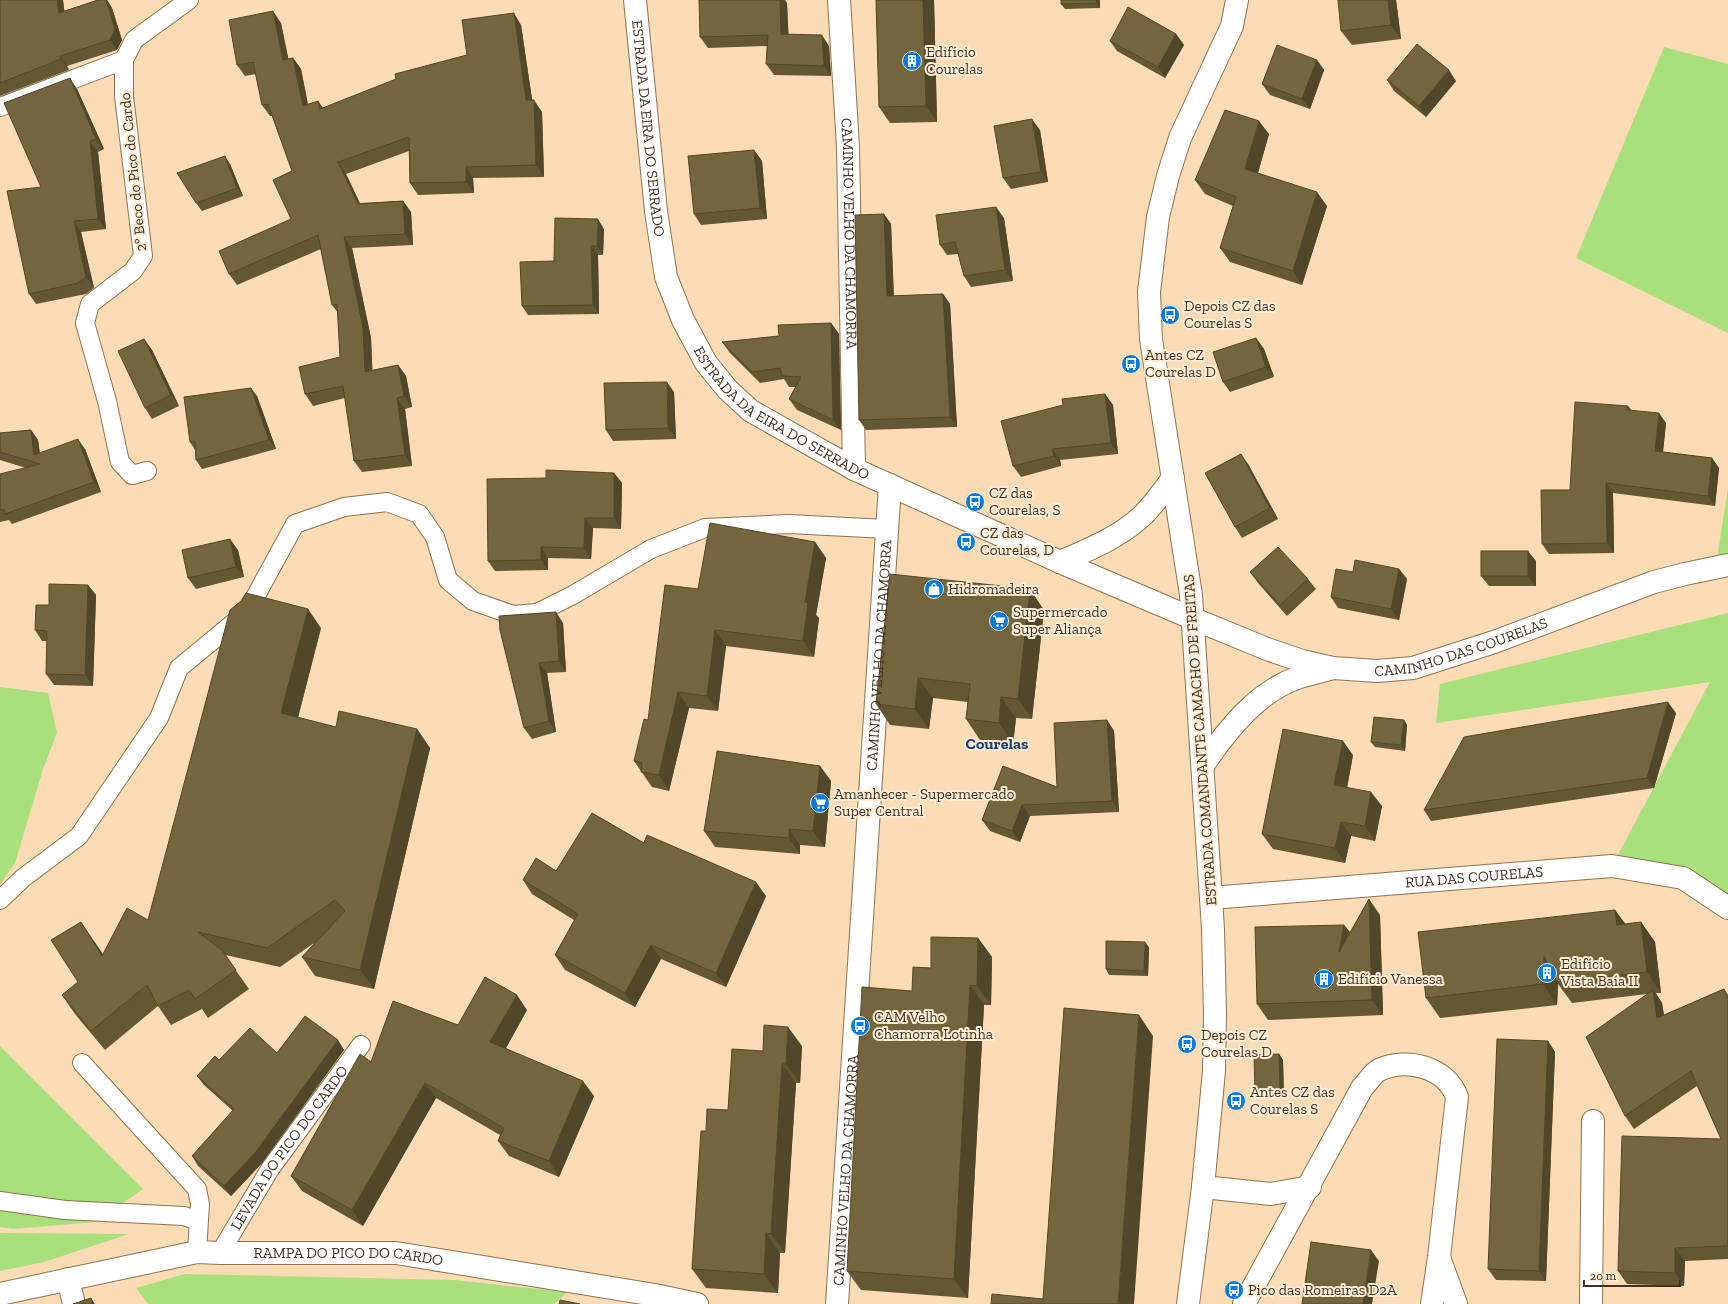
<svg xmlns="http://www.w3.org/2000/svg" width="1728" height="1304" font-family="'Zilla Slab',serif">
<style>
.green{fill:#a8e17b}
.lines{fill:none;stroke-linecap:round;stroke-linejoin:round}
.lane-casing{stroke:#8f724e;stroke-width:20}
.street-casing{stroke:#8f724e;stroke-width:24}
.secondary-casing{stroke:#8f724e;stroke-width:24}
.lane{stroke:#fff;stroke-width:18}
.street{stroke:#fff;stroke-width:22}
.secondary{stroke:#fff;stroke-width:22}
.wall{fill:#645834}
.shaded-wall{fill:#51472a}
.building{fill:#74663c;stroke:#51472a}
.labels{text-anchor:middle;stroke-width:4;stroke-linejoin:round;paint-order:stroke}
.poi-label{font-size:15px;fill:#403324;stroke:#feebd3;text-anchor:start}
.street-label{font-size:15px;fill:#403324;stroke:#feebd3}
.neighbourhood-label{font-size:16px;font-weight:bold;fill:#114274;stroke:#feebd3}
</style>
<rect width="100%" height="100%" fill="#fbdbb3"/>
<g class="green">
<polygon points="1664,47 1728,64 1728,333 1576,258"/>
<polygon points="1728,488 1728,565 1717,559"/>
<polygon points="1728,613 1728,908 1722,902 1612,866 1710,682 1436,723 1440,684"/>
<polygon points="0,687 48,693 57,733 43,769 15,863 0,884"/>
<polygon points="0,1046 143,1189 96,1222 13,1229 0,1227"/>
<polygon points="0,1233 129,1234 44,1262 0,1271"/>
<polygon points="185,1274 454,1280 568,1292 554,1304 148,1304 136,1288"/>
</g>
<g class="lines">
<defs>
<g id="lane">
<polyline points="124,60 124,96 143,256 133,271 90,304 85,323 107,401 120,462 132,475 147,471"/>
<polyline points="0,107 124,60 134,40 189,0"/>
<polyline points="0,900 23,878 79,836 159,718 179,668 247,612 295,524 344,507 387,502 419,514 435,537 448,580 473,601 513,615 537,613 573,595 651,549 705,528 788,524 887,529"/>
<polyline points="82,1063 197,1189 200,1204 197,1252"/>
<polyline points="0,1201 65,1210 184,1216 198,1221"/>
<path id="s1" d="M220,1253L270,1169L361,1045"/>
</g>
<g id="street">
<path id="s2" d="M839,0L848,147L854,469"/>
<path id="s3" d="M1211,898L1612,866L1683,878L1728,908"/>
<polyline points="1203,1187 1271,1194 1310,1187"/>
<polyline points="1440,1260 1456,1304"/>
<polyline points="68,1279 74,1304"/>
<path id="s4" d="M0,1294L197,1252L220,1253H396L655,1295L697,1304"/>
<path id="s5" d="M837,1304L890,485"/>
<path d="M1244,1304L1362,1088C1367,1083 1373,1073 1379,1070C1407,1057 1446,1067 1457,1097L1439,1257L1432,1304"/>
<polyline points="1591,1304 1593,1121"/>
</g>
<g id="secondary">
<path id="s6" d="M635,0L656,211L666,277L683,320L706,363L728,390L751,411L854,469L1060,562L1194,619L1267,649L1302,661L1333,668L1377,671L1413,668L1494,642L1654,582L1685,574L1728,565"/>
<path d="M1060,562C1088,550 1118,538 1141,517C1153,506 1163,491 1173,478"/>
<path d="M1204,764C1227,730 1257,692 1297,678C1308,674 1319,672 1330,669"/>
<polyline points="1188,1304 1203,1187 1214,1071 1215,1014 1213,929 1191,595 1151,339 1149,292 1158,217 1168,176 1180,138 1232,26 1237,0"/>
</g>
</defs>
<use href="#lane" class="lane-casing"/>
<use href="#street" class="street-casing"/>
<use href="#secondary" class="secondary-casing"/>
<use href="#lane" class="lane"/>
<use href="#street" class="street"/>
<use href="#secondary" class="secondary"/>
</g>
<g class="wall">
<polygon points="0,0 63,0 64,11 98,0 107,0 112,8 122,40 117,50 67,66 69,70 0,96"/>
<polygon points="876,0 934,0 937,122 890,123 879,107"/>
<polygon points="1061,0 1100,0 1100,8 1065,9 1061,4"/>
<polygon points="1396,0 1401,39 1352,45 1341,31"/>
<polygon points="787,3 788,34 829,46 831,76 774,75 766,64 767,46 708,48 700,37"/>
<polygon points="281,23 288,59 293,58 301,69 308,104 318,101 323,108 467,55 521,25 532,100 542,112 544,177 473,178 474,193 418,195 410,183 409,151 346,174 360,203 403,201 411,212 413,245 352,248 371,338 372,370 398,365 406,376 412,407 405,409 412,466 362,472 354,461 345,398 313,406 305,394 340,357 338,313 332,305 321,249 237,285 229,274 291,219 292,171 272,116 270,116 262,105 256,74 245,76 237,65"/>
<polygon points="1176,34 1184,45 1165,78 1117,51 1110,41"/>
<polygon points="1317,60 1324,70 1310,109 1270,95 1262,84"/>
<polygon points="1387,80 1456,81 1426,117 1394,91"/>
<polygon points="77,89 104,149 98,152 106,229 81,232 94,288 86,294 36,304 29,294 41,187"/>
<polygon points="1040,130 1048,182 1011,189 1003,178"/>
<polygon points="1269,134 1258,173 1327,206 1302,285 1230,262 1220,248 1233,206 1205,194 1195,180"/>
<polygon points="754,150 762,161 767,219 701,225 694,214"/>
<polygon points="230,164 243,196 202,211 196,203"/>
<polygon points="884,214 891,224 894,296 943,294 950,304 957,427 866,430 859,420"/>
<polygon points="1004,218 1013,281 971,287 964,276 958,254 947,255 940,245"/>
<polygon points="604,229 603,255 598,255 599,314 528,315 522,306 554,261"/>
<polygon points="831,323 839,334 841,430 797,410 789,399 796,387 789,387 784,379 760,383 730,353 722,342 779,336"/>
<polygon points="1256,338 1264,349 1274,377 1230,392 1223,382"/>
<polygon points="144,339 152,350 179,406 152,419 145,408"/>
<polygon points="674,392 676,439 613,441 606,430"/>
<polygon points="1105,394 1113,405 1118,454 1060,460 1061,466 1021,477 1013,466"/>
<polygon points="257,396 276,449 202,469 196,460 195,450 190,442"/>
<polygon points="1632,410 1666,423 1663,452 1712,458 1719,468 1715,506 1613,493 1614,553 1549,554 1542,544 1570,490"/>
<polygon points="31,430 38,440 40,453 85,449 101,492 12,524 9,520 0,522 0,474 26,468 0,460 0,433"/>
<polygon points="1248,464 1278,519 1242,538 1235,527"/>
<polygon points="614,473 622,483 621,529 593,528 591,559 548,558 548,570 495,571 488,561 546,478"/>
<polygon points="815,542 826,558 816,615 819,618 814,657 726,646 718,711 689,708 669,791 652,787 634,761 648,720 698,589"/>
<polygon points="238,550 244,577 196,589 188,578"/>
<polygon points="1536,561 1536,586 1489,586 1481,576"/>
<polygon points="1399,569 1407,579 1399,620 1338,608 1331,597 1353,572"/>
<polygon points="1250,572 1308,579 1316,589 1287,616 1258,583"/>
<polygon points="890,574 1044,610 1032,719 1016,718 1013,744 980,740 966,719 968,702 933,698 929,729 890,725 876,704"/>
<polygon points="88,585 96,595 93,686 54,685 46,674 47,641 42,641 35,630 49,605"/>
<polygon points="563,623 566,672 547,673 556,732 532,739 524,728 500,630"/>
<polygon points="321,628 298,718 336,727 417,729 430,748 374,989 315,976 302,957 314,943 280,967 225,955 249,989 208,1018 202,1009 171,1025 158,1006 105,1050 75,1014 62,995 78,982 94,941 103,954 148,920"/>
<polygon points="1676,713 1654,788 1431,821 1424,810"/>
<polygon points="1107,720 1114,731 1119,812 1030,816 1020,842 990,831 982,820 1057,787"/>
<polygon points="1404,720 1407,725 1405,751 1375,747 1371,742"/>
<polygon points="1353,755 1347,787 1382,806 1375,841 1351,836 1345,863 1273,849 1262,834"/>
<polygon points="820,766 831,781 825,847 800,845 800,854 715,847 704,831"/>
<polygon points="644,843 766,896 726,987 661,959 635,1007 565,970 555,955 574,920 532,894 523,880 556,871"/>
<polygon points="1615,910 1625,924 1641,922 1655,942 1661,993 1656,993 1662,1003 1664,1015 1724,989 1728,995 1728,1259 1685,1261 1684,1286 1627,1284 1618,1271 1721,1139 1697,1086 1634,1129 1625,1116 1647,994 1572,1003 1558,984 1557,1005 1440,1018 1426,998"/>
<polygon points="1380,915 1383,1015 1268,1020 1257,1004 1344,925 1350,932"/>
<polygon points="978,938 992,957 991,1005 984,1005 968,1298 861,1290 847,1271 912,991 931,968"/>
<polygon points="1149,947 1148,976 1109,975 1106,969"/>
<polygon points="527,1010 506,1048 594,1096 559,1177 509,1156 498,1141 500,1135 436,1098 363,1226 302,1191 291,1176 371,1062 458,1025"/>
<polygon points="1548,1041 1555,1052 1546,1281 1496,1280 1488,1269"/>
<polygon points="802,1046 800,1083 796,1083 785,1253 780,1253 778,1293 706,1288 692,1269 706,1131 728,1110 763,1051"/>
<polygon points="344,1050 262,1163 231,1196 198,1166 192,1156 233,1111 204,1085 197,1076 219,1060 277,1053"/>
<polygon points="1279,1054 1283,1060 1284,1097 1259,1098 1255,1092"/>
</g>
<g class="shaded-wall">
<polygon points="57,0 63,0 66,23 59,13"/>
<polygon points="106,0 107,0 112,8 122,40 117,50 110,40"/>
<polygon points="779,0 785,0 787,3 789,44 781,34"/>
<polygon points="923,0 934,0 937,122 926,106"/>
<polygon points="1096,0 1100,0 1100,8 1097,3"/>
<polygon points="1388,0 1396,0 1401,39 1391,25"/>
<polygon points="273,11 281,23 291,71 283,60"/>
<polygon points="514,13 521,25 534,112 526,100"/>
<polygon points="1176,34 1184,45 1165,78 1158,67"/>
<polygon points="822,35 829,46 831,76 824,66"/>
<polygon points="60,56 67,66 69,70 61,59"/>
<polygon points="293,58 301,69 310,117 303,106"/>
<polygon points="1317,60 1324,70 1310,109 1302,99"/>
<polygon points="1449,70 1456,81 1426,117 1419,106"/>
<polygon points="70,78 77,89 104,149 96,139"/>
<polygon points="534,100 542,112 544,177 536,165"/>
<polygon points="318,101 325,112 320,109"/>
<polygon points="1032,119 1040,130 1048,182 1041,172"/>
<polygon points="1259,121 1269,134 1255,183 1245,169"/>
<polygon points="90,141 98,152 106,229 98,219"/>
<polygon points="754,150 762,161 767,219 760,208"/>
<polygon points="225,156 230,164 243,196 237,188"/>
<polygon points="338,162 346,174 365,215 358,204"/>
<polygon points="466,167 473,178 474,193 466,182"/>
<polygon points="1317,192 1327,206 1302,285 1293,271"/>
<polygon points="403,201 411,212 413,245 405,234"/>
<polygon points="996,207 1004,218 1013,281 1005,270"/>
<polygon points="884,214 891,224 894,306 887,296"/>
<polygon points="598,219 604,229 603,255 597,246"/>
<polygon points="74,221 81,232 94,288 86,277"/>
<polygon points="344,237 352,248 371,338 373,383 365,372"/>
<polygon points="591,246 598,255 599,314 593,305"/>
<polygon points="943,294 950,304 957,427 950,417"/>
<polygon points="831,323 839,334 841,430 833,420"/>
<polygon points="1256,338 1264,349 1274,377 1266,367"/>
<polygon points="144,339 152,350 179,406 171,395"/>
<polygon points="398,365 406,376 412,407 404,396"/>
<polygon points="667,382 674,392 676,439 668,428"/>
<polygon points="251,388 257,396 276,449 269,440"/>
<polygon points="1105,394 1113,405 1118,454 1111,443"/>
<polygon points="397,398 405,409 412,466 405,455"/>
<polygon points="1628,406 1636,416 1628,410"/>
<polygon points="1659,413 1666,423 1662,461 1655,451"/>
<polygon points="31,430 38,440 41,465 34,455"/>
<polygon points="78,439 85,449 101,492 94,482"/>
<polygon points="1052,449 1060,460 1061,466 1054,456"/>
<polygon points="1241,454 1248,464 1278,519 1270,508"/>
<polygon points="1712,458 1719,468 1715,506 1708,496"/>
<polygon points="614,473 622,483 621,529 614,518"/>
<polygon points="1606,483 1613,493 1614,553 1607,543"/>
<polygon points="585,518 593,528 591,559 584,548"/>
<polygon points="230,539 238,550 244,577 236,567"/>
<polygon points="815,542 826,558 816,615 819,618 814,657 803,641 805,602"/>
<polygon points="541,547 548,558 548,570 541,560"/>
<polygon points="1528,551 1536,561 1536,586 1528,576"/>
<polygon points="1399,569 1407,579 1399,620 1391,609"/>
<polygon points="88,585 96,595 93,686 85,675"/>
<polygon points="1030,589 1044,610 1032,719 1018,699"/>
<polygon points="308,609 321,628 294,732 281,713"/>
<polygon points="556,612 563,623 566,672 559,661"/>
<polygon points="715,630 726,646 718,711 707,696"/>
<polygon points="539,663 547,673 556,732 549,721"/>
<polygon points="918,678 933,698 929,729 915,709"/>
<polygon points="678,692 689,708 669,791 659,775"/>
<polygon points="1001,697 1016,718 1013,744 999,723"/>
<polygon points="1668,702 1676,713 1654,788 1647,778"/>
<polygon points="1107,720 1114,731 1119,812 1112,801"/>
<polygon points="1404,720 1407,725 1405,751 1401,745"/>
<polygon points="417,729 430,748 374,989 360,970"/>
<polygon points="1343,741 1353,755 1345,799 1334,785"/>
<polygon points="820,766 831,781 825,847 813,831"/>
<polygon points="1371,792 1382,806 1375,841 1365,826"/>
<polygon points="1022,805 1030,816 1020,842 1012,831"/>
<polygon points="1341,822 1351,836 1345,863 1335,848"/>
<polygon points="789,829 800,845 800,854 789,838"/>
<polygon points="756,882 766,896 726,987 716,973"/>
<polygon points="1369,899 1380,915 1383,1015 1372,1000"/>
<polygon points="1615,910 1630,930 1617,925"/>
<polygon points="81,922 94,941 115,975 102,956"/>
<polygon points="1641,922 1655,942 1661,993 1647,972"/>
<polygon points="1344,925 1356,940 1339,952"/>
<polygon points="978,938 992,957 991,1005 977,986"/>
<polygon points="1145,942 1149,947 1148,976 1144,971"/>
<polygon points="651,945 661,959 635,1007 625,993"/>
<polygon points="1544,956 1558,984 1557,1005 1543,984"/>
<polygon points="970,985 984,1005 968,1298 954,1279"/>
<polygon points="1653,990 1662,1003 1666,1031 1657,1018"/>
<polygon points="517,995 527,1010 501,1057 490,1042"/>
<polygon points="1139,1015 1153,1036 1134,1304 1118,1304"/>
<polygon points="788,1027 802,1046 800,1083 786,1064"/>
<polygon points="338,1040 344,1050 262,1163 231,1196 224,1186"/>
<polygon points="1548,1041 1555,1052 1546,1281 1539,1271"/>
<polygon points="1279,1054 1283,1060 1284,1097 1280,1091"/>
<polygon points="782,1064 796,1083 785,1253 771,1234"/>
<polygon points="583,1081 594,1096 559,1177 549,1161"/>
<polygon points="425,1083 436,1098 363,1226 352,1210"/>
<polygon points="766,1233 780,1253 778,1293 764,1274"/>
<polygon points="1675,1248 1685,1261 1684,1286 1675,1273"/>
<polygon points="1371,1250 1379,1261 1372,1304 1363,1304"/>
<polygon points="91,1298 95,1304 93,1304"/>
</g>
<g class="building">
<polygon points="0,0 57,0 59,13 98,0 106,0 115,29 110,40 60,56 61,59 0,83"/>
<polygon points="699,0 780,0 781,34 822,35 824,66 766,64 768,35 700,37"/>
<polygon points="876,0 923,0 926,106 879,107"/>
<polygon points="1061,0 1096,0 1097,3 1061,4"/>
<polygon points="1338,0 1388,0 1391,25 1341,31"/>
<polygon points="1128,7 1176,34 1158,67 1110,41"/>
<polygon points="273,11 283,60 293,58 303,106 318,101 320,109 396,79 395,74 467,55 462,20 514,13 526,100 534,100 536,165 466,167 466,182 410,183 409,137 338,162 358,204 403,201 405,234 344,237 363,327 365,372 398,365 404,396 397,398 405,455 354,461 343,386 305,394 299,367 340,357 337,304 332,305 318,235 229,274 219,251 291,219 273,180 292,171 268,104 262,105 253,62 237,65 229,20"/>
<polygon points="1417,44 1449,70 1419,106 1387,80"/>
<polygon points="1277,45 1317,60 1302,99 1262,84"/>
<polygon points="70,78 96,139 90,141 98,219 74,221 86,277 78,283 29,294 7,191 41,187 4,103"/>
<polygon points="1225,110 1259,121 1245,169 1317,192 1293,271 1220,248 1236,197 1195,180"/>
<polygon points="1032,119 1041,172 1003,178 994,126"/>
<polygon points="754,150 760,208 694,214 688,156"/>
<polygon points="225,156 237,188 196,203 177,173"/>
<polygon points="996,207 1005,270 964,276 955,242 940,245 936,215"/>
<polygon points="884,214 887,296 943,294 950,417 859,420 855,215"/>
<polygon points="555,218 598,219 597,246 591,246 593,305 522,306 520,262 554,261"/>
<polygon points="831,323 833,420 789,399 801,377 782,376 780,368 752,372 722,342 779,336 778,325"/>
<polygon points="1256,338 1266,367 1223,382 1213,352"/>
<polygon points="144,339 171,395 145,408 118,351"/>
<polygon points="667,382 668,428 606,430 604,383"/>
<polygon points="251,388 269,440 196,460 195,442 190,442 184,397"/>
<polygon points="1105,394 1111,443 1052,449 1054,456 1013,466 1001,421 1063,405 1062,399"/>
<polygon points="1575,402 1628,406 1628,410 1659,413 1655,451 1712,458 1708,496 1606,483 1607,543 1542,544 1541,490 1570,490"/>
<polygon points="31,430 34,455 78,439 94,482 5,514 4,509 0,510 0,474 40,464 0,452 0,433"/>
<polygon points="1241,454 1270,508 1235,527 1205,473"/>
<polygon points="546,470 614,473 614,518 585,518 584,548 541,547 541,560 488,561 487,479 546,478"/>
<polygon points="710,523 815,542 805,602 808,603 803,641 715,630 707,696 678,692 659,775 641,772 642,763 634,761 644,719 648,720 665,585 698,589"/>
<polygon points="230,539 236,567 188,578 182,550"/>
<polygon points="1278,547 1308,579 1280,605 1250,572"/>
<rect x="1481" y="551" width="47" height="25"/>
<polygon points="1355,560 1399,569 1391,609 1331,597 1336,569 1353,572"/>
<polygon points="890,574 1030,589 1018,699 1001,697 999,723 966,719 970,684 918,678 915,709 876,704"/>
<polygon points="49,584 88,585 85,675 46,674 47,631 35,630 36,605 49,605"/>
<polygon points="246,593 308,609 281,713 336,727 339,711 417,729 360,970 302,957 345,911 335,900 267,948 198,932 222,950 236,970 195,999 189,990 158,1006 147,985 91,1031 62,995 78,982 51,940 81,922 102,956 127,908 148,920 230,610 241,601"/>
<polygon points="556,612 559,661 539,663 549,721 524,728 500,630 499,616"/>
<polygon points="1668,702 1647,778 1424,810 1464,737"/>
<polygon points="1374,717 1404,720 1401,745 1371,742"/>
<polygon points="1107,720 1112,801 1022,805 1012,831 982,820 1003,766 1057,787 1054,723"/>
<polygon points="1283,729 1343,741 1334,785 1371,792 1365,826 1341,822 1335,848 1262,834"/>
<polygon points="717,751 820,766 813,831 789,829 789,838 704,831"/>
<polygon points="592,813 644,843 647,835 756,882 716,973 651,945 625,993 555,955 578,914 523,880 536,858 556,871"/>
<polygon points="1369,899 1372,1000 1257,1004 1255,927 1344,925 1339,952"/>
<polygon points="1615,910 1617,925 1641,922 1647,972 1557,982 1544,956 1543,984 1426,998 1418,932"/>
<polygon points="931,937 978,938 977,986 970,985 954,1279 847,1271 862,987 912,991 913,967 931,968"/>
<polygon points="1106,941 1145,942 1144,971 1106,969"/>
<polygon points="485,977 517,995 490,1042 583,1081 549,1161 498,1141 504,1128 425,1083 352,1210 291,1176 360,1054 371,1062 393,1001 458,1025"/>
<polygon points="1724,989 1728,999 1728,1246 1675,1248 1675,1273 1618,1271 1622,1136 1721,1139 1691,1071 1625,1116 1586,1037 1653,990 1657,1018"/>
<polygon points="1064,1008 1139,1015 1118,1304 991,1304 992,1294 1043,1299"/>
<polygon points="305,1016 338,1040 255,1153 224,1186 192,1156 234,1109 197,1076 215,1056 219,1060 250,1028 277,1053"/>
<polygon points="764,1025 788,1027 786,1064 782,1064 771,1234 766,1233 764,1274 692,1269 701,1131 706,1131 707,1109 728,1110 732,1049 763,1051"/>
<polygon points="1497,1039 1548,1041 1539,1271 1488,1269"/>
<polygon points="1279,1054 1280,1091 1255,1092 1254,1055"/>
<polygon points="1311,1242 1371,1250 1363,1304 1302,1304"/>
<polygon points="91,1298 93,1304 73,1304"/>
<polygon points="560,1300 580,1304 559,1304"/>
</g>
<defs>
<symbol id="building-disc" viewBox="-11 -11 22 22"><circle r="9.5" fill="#007ce2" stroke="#feebd3"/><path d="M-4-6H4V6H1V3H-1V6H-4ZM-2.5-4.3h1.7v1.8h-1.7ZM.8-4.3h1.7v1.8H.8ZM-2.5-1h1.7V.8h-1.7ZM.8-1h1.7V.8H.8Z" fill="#fff"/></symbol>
<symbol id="bus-disc" viewBox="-11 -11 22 22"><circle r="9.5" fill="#007ce2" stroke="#feebd3"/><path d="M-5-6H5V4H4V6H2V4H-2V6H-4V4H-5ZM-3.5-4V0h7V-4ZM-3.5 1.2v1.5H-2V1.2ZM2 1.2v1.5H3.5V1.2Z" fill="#fff"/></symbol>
<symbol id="shop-disc" viewBox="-11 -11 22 22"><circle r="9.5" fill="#007ce2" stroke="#feebd3"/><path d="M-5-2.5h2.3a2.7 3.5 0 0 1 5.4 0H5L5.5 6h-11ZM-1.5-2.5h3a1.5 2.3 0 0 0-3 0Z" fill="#fff"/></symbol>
<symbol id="supermarket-disc" viewBox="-11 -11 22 22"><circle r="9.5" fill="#007ce2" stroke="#feebd3"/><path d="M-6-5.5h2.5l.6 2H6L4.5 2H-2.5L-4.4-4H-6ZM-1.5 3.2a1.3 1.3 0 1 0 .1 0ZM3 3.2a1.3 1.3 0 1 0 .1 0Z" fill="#fff"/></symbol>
</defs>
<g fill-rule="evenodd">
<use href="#building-disc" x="901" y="50" width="22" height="22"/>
<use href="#bus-disc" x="1159" y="304" width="22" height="22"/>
<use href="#bus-disc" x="1120" y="353" width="22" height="22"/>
<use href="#bus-disc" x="964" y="491" width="22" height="22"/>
<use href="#bus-disc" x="955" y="531" width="22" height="22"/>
<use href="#shop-disc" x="923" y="578" width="22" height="22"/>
<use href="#supermarket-disc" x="988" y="610" width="22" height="22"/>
<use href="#supermarket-disc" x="809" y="792" width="22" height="22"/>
<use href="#building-disc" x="1536" y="962" width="22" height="22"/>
<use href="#building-disc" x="1313" y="968" width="22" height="22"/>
<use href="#bus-disc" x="849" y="1015" width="22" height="22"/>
<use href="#bus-disc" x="1176" y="1033" width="22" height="22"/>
<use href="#bus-disc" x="1225" y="1090" width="22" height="22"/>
<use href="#bus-disc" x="1223" y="1279" width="22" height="22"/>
</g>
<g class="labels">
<g class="poi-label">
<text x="926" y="57">Edifício<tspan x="926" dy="17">Courelas</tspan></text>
<text x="1184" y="311">Depois CZ das<tspan x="1184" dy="17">Courelas S</tspan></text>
<text x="1145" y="360">Antes CZ<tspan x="1145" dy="17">Courelas D</tspan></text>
<text x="989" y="498">CZ das<tspan x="989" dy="17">Courelas, S</tspan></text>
<text x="980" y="538">CZ das<tspan x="980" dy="17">Courelas, D</tspan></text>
<text x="948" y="594">Hidromadeira</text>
<text x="1013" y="617">Supermercado<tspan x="1013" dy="17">Super Aliança</tspan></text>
<text x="834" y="799">Amanhecer - Supermercado<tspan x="834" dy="17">Super Central</tspan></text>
<text x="1561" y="969">Edifício<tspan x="1561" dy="17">Vista Baía II</tspan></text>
<text x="1338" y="984">Edifício Vanessa</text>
<text x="874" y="1022">CAM Velho<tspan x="874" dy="17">Chamorra Lotinha</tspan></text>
<text x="1201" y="1040">Depois CZ<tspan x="1201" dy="17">Courelas D</tspan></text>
<text x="1250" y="1097">Antes CZ das<tspan x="1250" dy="17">Courelas S</tspan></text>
<text x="1248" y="1295">Pico das Romeiras D2A</text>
</g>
<g class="street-label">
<text dy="5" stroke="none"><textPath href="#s6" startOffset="129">ESTRADA DA EIRA DO SERRADO</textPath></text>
<text transform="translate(133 172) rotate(-96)" y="5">2º Beco do Pico do Cardo</text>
<text dy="5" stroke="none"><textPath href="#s2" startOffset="234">CAMINHO VELHO DA CHAMORRA</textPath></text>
<text dy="5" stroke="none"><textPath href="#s6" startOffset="465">ESTRADA DA EIRA DO SERRADO</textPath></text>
<text dy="5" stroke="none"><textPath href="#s6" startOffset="1209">CAMINHO DAS COURELAS</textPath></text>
<text dy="5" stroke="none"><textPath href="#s5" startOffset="650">CAMINHO VELHO DA CHAMORRA</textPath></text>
<text transform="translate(1200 740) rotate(-94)" y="5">ESTRADA COMANDANTE CAMACHO DE FREITAS</text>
<text dy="5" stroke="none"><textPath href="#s3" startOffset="264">RUA DAS COURELAS</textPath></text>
<text dy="5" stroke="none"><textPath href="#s1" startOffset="126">LEVADA DO PICO DO CARDO</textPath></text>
<text dy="5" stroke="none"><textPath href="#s5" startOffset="134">CAMINHO VELHO DA CHAMORRA</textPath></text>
<text dy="5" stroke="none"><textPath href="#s4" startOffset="353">RAMPA DO PICO DO CARDO</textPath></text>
</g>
<g class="neighbourhood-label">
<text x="997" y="749">Courelas</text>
</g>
</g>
<path d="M1584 1280v6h96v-6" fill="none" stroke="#403324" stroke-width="2"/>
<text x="1590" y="1280" font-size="12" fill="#403324" stroke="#feebd3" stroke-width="3" paint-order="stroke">20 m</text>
</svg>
